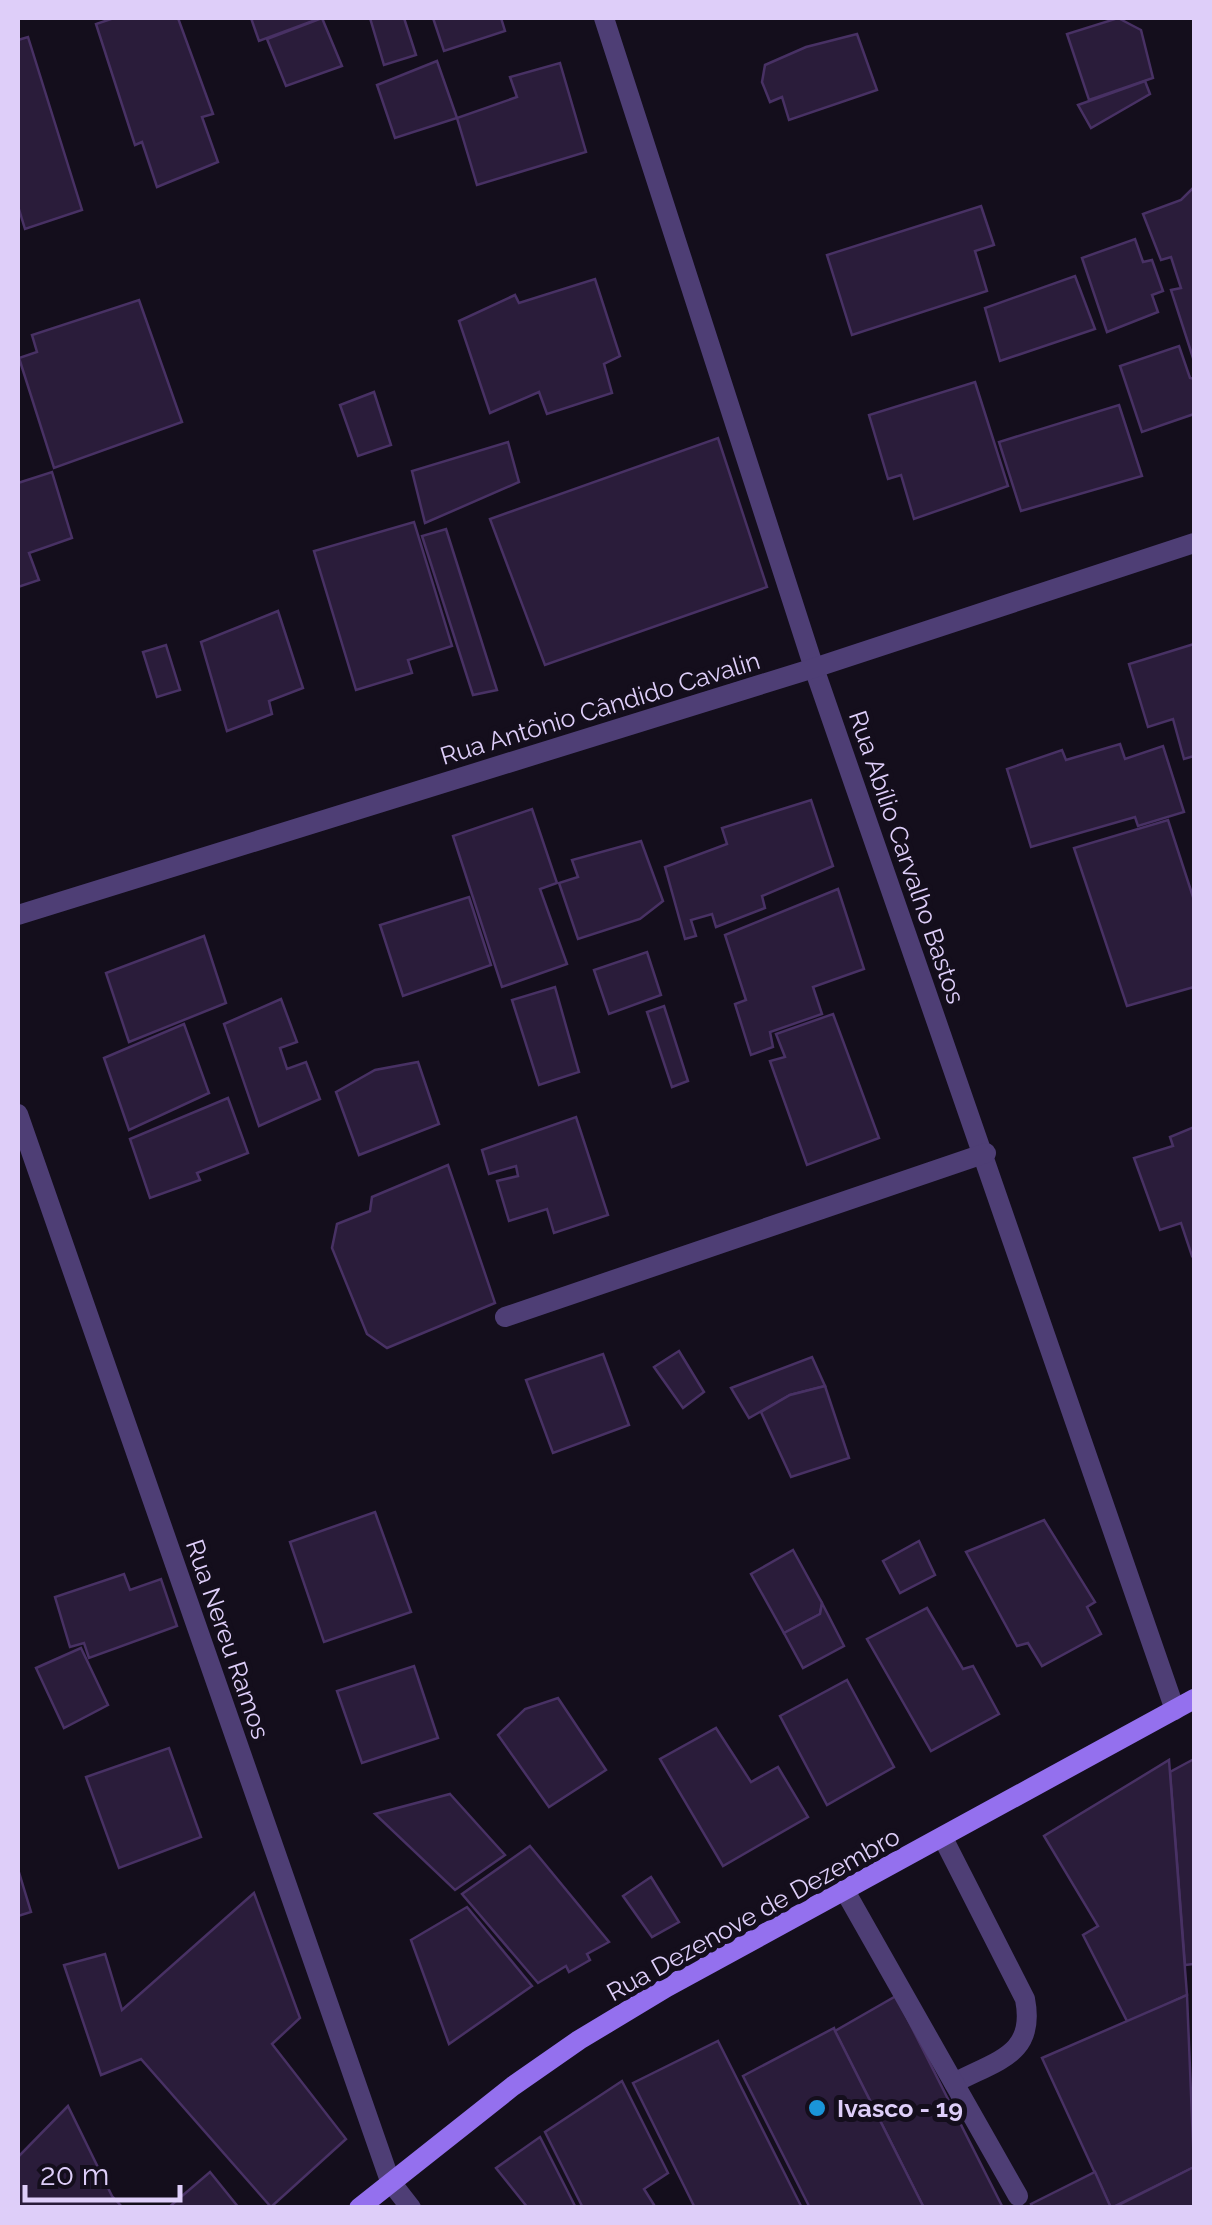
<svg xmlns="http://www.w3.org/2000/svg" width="1212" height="2225" font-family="Raleway,sans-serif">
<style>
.building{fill:#2a1c3a;stroke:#483164;stroke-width:2.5}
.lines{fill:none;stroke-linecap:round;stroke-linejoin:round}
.service{stroke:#4e3e75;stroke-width:20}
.minor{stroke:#4e3e75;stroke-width:20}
.secondary{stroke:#9470ee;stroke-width:20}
.poi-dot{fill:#1a95d9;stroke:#140e1c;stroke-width:4}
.labels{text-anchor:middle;stroke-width:10;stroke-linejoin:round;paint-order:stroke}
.street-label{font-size:25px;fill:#decef9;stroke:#140e1c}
.poi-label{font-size:25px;font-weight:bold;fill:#decef9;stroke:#140e1c;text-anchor:start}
</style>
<rect width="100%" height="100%" fill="#140e1c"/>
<g class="building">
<polygon points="114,18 178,18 213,114 202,117 218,162 157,187 142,142 135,145 96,24"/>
<polygon points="251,18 321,18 259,41"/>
<polygon points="322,18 342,66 286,86 267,39"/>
<polygon points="370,18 404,18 416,55 384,65"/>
<polygon points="433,18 501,18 505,31 444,51"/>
<polygon points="1118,18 1141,30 1153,78 1089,100 1067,34"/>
<polygon points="857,34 877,90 789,120 782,97 770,102 762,82 765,65 806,47"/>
<polygon points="28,37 82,210 25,229 18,206 18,40"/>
<polygon points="437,61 457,118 395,138 377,85"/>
<polygon points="560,63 586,152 477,185 457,118 517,97 510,77"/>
<polygon points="1145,81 1150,94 1091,128 1078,105"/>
<polygon points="1194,187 1194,361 1171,290 1181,288 1171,257 1161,260 1143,214 1181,200"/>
<polygon points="981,206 994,245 975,251 987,291 852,335 827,255"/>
<polygon points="1135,239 1143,262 1152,260 1163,291 1152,295 1158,312 1107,332 1082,258"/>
<polygon points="1075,276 1095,329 1000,361 985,308"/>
<polygon points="595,279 620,356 604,364 612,393 547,414 539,392 490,413 459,321 515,295 519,303"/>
<polygon points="139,300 182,422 54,468 19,358 37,352 32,335"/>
<polygon points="1179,346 1190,378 1194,379 1194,414 1142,432 1120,366"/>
<polygon points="975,382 1008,486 914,519 901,475 888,479 869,415"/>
<polygon points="374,392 391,445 358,456 340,405"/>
<polygon points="1119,405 1142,476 1021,511 999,442"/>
<polygon points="718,438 767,587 545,665 490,519"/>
<polygon points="508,442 519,482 425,523 412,471"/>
<polygon points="52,472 72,538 29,553 39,580 18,587 18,483"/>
<polygon points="414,522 452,646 408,660 412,673 356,690 314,551"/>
<polygon points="446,529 497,690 473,695 422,536"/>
<polygon points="278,611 303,688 269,701 272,714 227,731 201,642"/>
<polygon points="1194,644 1194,756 1184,759 1173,719 1148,727 1129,664"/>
<polygon points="166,645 180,690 157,697 143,652"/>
<polygon points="1120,744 1125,759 1163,746 1184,812 1138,826 1135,817 1031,847 1007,769 1062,750 1066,760"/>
<polygon points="811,800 833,866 762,896 765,908 716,927 712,914 691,920 696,936 685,939 665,867 727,844 722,828"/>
<polygon points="532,809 557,883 540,889 567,964 502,987 453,836"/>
<polygon points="1168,820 1194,900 1194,987 1127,1006 1074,848"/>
<polygon points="641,841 663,901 640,919 578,939 559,883 578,877 572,860"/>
<polygon points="838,889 864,969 813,987 822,1014 770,1032 773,1047 751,1055 735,1004 746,1000 725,935"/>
<polygon points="469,897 491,965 403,996 380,925"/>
<polygon points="204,936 226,1003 129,1042 106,973"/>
<polygon points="647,952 661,995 609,1014 594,970"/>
<polygon points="555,987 579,1072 539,1085 512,1000"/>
<polygon points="281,999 297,1042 280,1048 287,1069 306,1062 320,1099 259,1126 224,1024"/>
<polygon points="664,1006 688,1081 672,1087 647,1012"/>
<polygon points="833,1014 879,1138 807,1165 770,1061 785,1057 776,1034"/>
<polygon points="184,1024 209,1093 129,1130 104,1058"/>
<polygon points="418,1062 439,1124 359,1155 336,1092 375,1070"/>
<polygon points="228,1098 248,1153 197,1173 200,1180 150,1198 130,1139"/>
<polygon points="576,1117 608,1215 554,1233 547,1209 509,1221 497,1181 518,1176 516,1166 489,1174 482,1150"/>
<polygon points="1194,1127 1194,1255 1192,1256 1181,1223 1160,1230 1134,1158 1173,1146 1170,1137"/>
<polygon points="448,1165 495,1303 387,1348 367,1334 332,1248 337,1224 370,1211 372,1197"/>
<polygon points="679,1351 704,1392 683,1408 654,1367"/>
<polygon points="603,1354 629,1425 553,1453 526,1380"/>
<polygon points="812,1357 825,1386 790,1395 749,1418 731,1388"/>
<polygon points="825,1386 849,1458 791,1477 761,1412 790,1395"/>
<polygon points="375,1512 411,1612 324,1642 290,1542"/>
<polygon points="1044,1520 1095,1602 1087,1607 1101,1634 1042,1666 1028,1643 1017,1646 966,1552"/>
<polygon points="919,1541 935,1575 900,1593 883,1561"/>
<polygon points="793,1550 822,1603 820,1614 784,1633 751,1574"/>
<polygon points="124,1574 130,1590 161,1579 177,1626 89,1658 84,1643 70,1647 55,1597"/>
<polygon points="822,1603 844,1646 803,1668 784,1633 820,1614"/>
<polygon points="927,1608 963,1669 973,1666 999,1714 931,1751 867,1639"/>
<polygon points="81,1648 108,1705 64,1728 36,1668"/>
<polygon points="414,1666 438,1738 362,1763 337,1691"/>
<polygon points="847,1680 894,1767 827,1805 780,1716"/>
<polygon points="558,1698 606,1770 549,1807 498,1735 525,1709"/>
<polygon points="716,1728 751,1782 778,1767 808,1817 723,1866 660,1759"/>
<polygon points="169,1748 201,1837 119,1868 86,1777"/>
<polygon points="1194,1759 1194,1964 1185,1965 1170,1772"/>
<polygon points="1169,1760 1187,1995 1128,2023 1083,1935 1098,1926 1044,1836"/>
<polygon points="450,1794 505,1855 455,1890 375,1814"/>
<polygon points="530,1846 609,1942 587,1954 590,1960 569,1972 566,1966 538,1983 462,1894"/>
<polygon points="18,1869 31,1912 18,1916"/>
<polygon points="651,1877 679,1922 652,1937 623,1896"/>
<polygon points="254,1893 300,2018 272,2044 346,2139 271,2207 141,2059 101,2075 64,1965 105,1954 122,2010"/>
<polygon points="467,1907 532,1986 449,2044 411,1940"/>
<polygon points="1187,1995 1194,2167 1111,2208 1042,2058"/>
<polygon points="896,1996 1003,2208 924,2208 835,2031"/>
<polygon points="834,2028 835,2031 924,2208 810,2208 743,2076"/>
<polygon points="718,2041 802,2208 695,2208 633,2083"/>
<polygon points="622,2081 668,2173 644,2189 656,2208 583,2208 545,2132"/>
<polygon points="68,2106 112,2196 123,2208 18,2208 18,2157"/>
<polygon points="540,2137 576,2208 528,2208 496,2168"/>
<polygon points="1194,2167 1194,2208 1113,2208"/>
<polygon points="210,2172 239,2208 168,2208"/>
<polygon points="1095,2172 1111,2208 1033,2208 1031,2204"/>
</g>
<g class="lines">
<g class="service">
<path d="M943,1838L1025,1999C1036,2055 997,2060 954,2083"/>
<polyline points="845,1891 1018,2196"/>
</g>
<g class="minor">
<polyline points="604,18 814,668 1175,1710"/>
<polyline points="18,915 814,668 1194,543"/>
<polyline points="18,1114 390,2181 411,2208"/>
<polyline points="505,1317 986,1153"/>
</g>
<polyline class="secondary" points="359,2208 513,2086 579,2040 667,1987 1194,1699"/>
</g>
<circle class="poi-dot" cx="817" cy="2108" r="10"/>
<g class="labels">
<g class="street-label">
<text transform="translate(600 708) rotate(-17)" y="9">Rua Antônio Cândido Cavalin</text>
<text transform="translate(907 857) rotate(71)" y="9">Rua Abílio Carvalho Bastos</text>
<text transform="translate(228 1639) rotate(71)" y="9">Rua Nereu Ramos</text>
<text transform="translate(753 1914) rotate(-29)" y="9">Rua Dezenove de Dezembro</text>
</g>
<g class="poi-label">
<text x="837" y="2117">Ivasco - 19</text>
</g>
</g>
<rect width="1212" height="2225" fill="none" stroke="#decef9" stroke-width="40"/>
<path d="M25 2185v15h155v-15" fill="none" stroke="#decef9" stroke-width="5"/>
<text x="40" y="2185" font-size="30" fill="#decef9" stroke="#140e1c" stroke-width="8" paint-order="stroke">20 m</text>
</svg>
